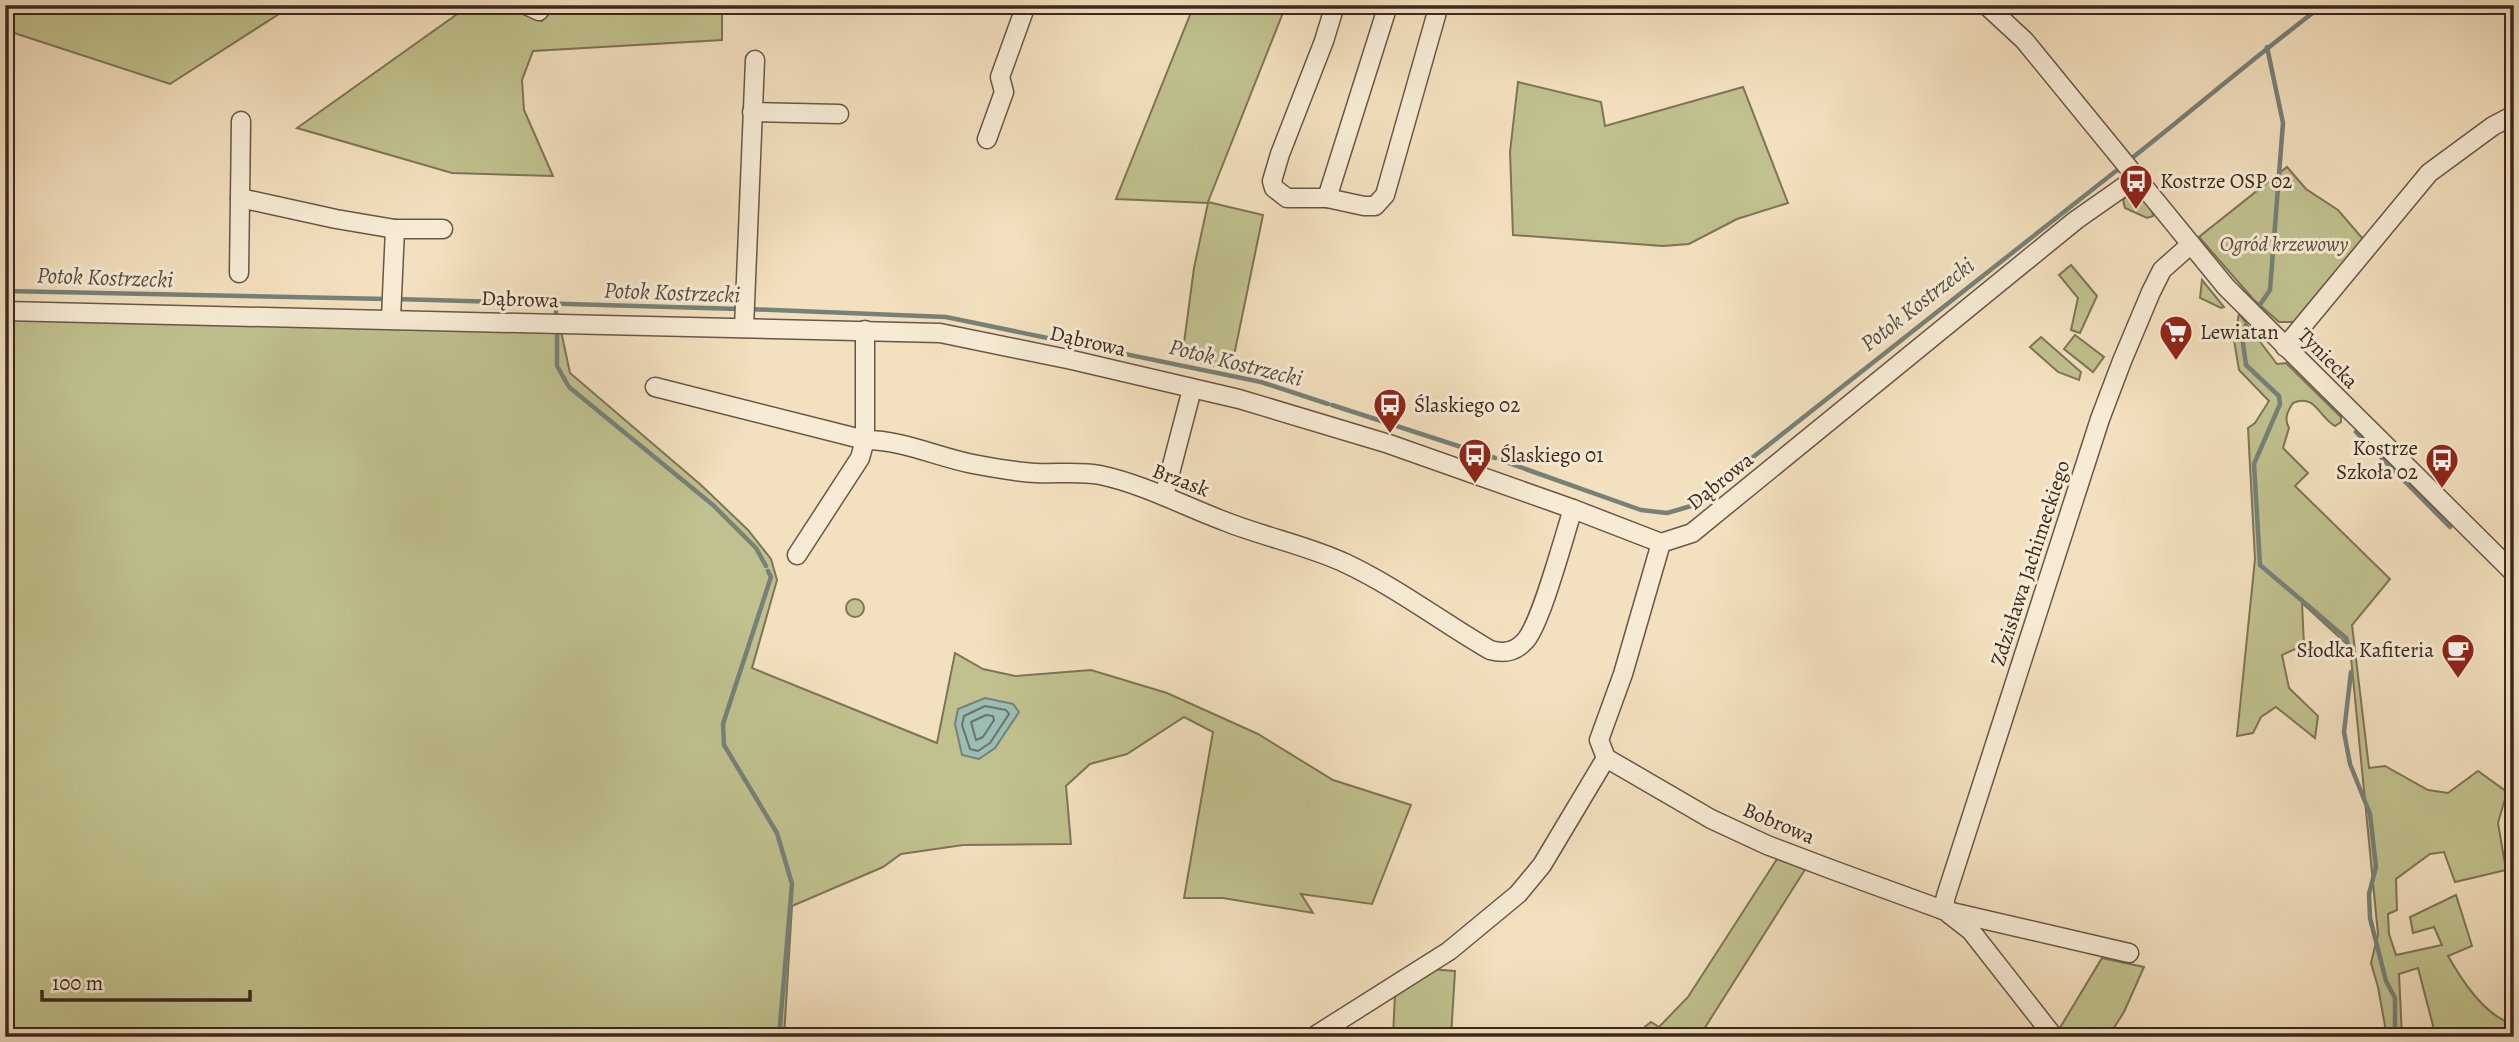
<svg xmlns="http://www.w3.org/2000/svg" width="2519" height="1042" font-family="Alegreya,serif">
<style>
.green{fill:#c0c18e;stroke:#7e7457;stroke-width:2}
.water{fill:#9bbdb4;stroke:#758179;stroke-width:2}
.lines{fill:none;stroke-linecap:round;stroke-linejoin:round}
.shore{stroke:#6b726a;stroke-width:2}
.stream{stroke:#758179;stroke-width:4.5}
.minor-casing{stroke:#695648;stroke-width:21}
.minor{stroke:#f7ebd5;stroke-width:18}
.labels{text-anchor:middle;stroke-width:6;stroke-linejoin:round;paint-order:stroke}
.poi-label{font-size:21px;fill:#3b2820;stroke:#f7ebd5;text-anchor:start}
.park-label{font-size:21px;font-style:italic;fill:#5c4e3c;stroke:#f7ebd5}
.street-label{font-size:21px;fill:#3b2820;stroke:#f7ebd5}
.water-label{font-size:23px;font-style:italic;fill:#534d45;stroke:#f7ebd5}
</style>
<rect width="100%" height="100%" fill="#f3e0be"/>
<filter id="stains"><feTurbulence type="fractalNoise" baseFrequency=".00286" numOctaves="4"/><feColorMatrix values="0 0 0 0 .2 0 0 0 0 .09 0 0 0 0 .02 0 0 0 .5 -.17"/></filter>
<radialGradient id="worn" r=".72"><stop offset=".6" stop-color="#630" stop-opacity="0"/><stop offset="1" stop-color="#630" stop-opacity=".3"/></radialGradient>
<g class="green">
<polygon points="5,5 293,5 170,84 5,30"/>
<polygon points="470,5 507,5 542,21 549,5 722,5 722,40 533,51 522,80 524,110 553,176 452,173 297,128"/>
<polygon points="1194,5 1286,5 1208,202 1263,215 1231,370 1182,358 1194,268 1208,203 1116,199"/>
<polygon points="1518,82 1601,102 1605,126 1743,87 1788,203 1737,219 1689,244 1663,246 1513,235 1510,152"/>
<polygon points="2287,167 2306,189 2338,210 2363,239 2295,322 2279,322 2253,299 2199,237"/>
<polygon points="2129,193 2140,195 2152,210 2153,216 2147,218 2125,208 2123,200"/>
<polygon points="2071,265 2097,296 2080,333 2071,330 2078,298 2059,275"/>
<polygon points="2202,280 2224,307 2221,308 2200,298"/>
<path d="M2239,314L2277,364L2286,363L2341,417V422L2335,426C2319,417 2315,393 2293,403C2287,412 2284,419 2289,428L2283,448L2308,473L2295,486L2390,579L2352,625L2369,768L2385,766L2428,790L2448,793L2478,771L2507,792L2498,823L2506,870L2455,882L2444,852L2430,854L2396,879L2397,910L2388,914L2389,934L2396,955L2442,945L2434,927L2413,933L2410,917L2456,895L2472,946L2448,956C2463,982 2484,1015 2514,1025V1037H2436L2418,968L2399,974L2402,1037H2387L2378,987L2371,963L2378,934L2350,647L2302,603L2304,645L2282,655L2289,688L2318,716L2315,738L2276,707L2261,717L2253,733L2237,736L2255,559L2248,428L2255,423L2269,401L2239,370L2234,340Z"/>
<polygon points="5,317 561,331 570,373 701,485 748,530 771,559 777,580 752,668 937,743 955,653 983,669 1015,676 1091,670 1167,693 1258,734 1333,780 1411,805 1372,904 1301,894 1313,913 1223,898 1184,898 1213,732 1184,717 1127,754 1090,764 1066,786 1071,844 963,845 901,854 883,867 792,906 784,1037 5,1037"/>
<polygon points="2075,335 2104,357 2093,372 2064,349"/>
<polygon points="2041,337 2081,372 2079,380 2058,372 2030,347"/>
<circle cx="855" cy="608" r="9"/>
<polygon points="1779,856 1806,868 1699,1037 1632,1037 1651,1022 1659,1027 1688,997"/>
<polygon points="2102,958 2144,967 2124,1012 2108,1037 2063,1037 2058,1031"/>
<polygon points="1429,969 1455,971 1451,1037 1393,1037 1395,993"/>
</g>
<polygon class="water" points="985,698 1013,704 1019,712 995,748 979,759 962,755 955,724 958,709"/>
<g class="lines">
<g class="shore">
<polygon points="985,706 1006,710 1009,714 990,743 978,751 970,749 962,725 964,716"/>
<polygon points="986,715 993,716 994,720 983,737 976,740 971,722"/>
</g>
<g class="stream">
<path d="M2127,162C2193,110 2256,56 2323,5"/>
<polyline points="5,291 386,299"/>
<polyline points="395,299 739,309"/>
<polyline points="556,303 556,314"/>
<polyline points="2259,306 2270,290 2283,123 2267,47"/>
<polyline points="748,309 946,317 1261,382 1328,404"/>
<polyline points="2246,325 2242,336 2246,365 2279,396 2280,404 2254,464 2260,565 2346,638 2351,654"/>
<polyline points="557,332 557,366 569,387 713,505 756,548 766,566"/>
<polyline points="1332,405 1495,458"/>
<polyline points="2356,432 2450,527"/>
<polyline points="1500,460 1641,510 1667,513 1691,506 2121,167"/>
<polyline points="768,571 771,577 723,724 724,745 777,833 792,884 779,1037"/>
<polyline points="2351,672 2344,732 2350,764 2370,814 2376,867 2369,894 2370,918 2386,981 2395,998 2395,1037"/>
</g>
<defs>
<g id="minor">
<polyline points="526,5 539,11 542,5"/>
<polyline points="1335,5 1324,41 1280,154 1272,181 1274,188 1287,198 1327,198 1364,206 1375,206 1385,195 1439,5"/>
<polyline points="1986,5 2024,40 2226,287 2514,573"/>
<polyline points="752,112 839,114"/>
<polyline points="987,139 1004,92 1000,77 1026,5"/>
<polyline points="240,198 241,121"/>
<polyline points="1327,198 1388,5"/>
<polyline points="239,273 240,198 336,219 395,229"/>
<polyline points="5,311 940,333 1072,360 1239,399 1389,444 1573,509 1661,543 1692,533 2076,220 2136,178"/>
<polyline points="391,318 395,229 443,229"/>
<polyline points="744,328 755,60"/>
<polyline points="2285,347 2429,173 2493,126 2514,115"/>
<path d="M655,387L865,440C903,440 937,457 973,464C994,468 1016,472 1036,473C1057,474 1080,471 1100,475C1143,484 1184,506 1224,521C1264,537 1306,545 1345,563C1396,587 1442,622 1490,650C1504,654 1515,652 1525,641C1541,624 1564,536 1573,509"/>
<polyline points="1164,496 1192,389"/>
<polyline points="797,555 860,458 865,440 865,330"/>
<polyline points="1606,758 1711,819 1767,845 1833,870 1943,910 2129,953"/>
<polyline points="1943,910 1946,896 2100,419 2122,361 2151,292 2162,270 2190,245"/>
<polyline points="1949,914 1971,931 2054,1037"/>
<polyline points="1313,1037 1449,951 1518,894 1542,865 1606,758 1599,740 1623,674 1661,543"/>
</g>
</defs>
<use href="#minor" class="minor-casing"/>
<use href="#minor" class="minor"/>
</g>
<defs>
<symbol id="bus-pin" viewBox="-11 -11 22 30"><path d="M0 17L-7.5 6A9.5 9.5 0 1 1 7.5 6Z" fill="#8f2418" stroke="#f7ebd5"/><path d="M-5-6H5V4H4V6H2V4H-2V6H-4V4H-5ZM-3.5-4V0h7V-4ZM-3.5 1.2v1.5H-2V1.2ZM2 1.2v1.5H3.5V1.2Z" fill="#fff"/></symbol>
<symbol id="supermarket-pin" viewBox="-11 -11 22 30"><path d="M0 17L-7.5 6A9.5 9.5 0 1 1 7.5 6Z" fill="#8f2418" stroke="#f7ebd5"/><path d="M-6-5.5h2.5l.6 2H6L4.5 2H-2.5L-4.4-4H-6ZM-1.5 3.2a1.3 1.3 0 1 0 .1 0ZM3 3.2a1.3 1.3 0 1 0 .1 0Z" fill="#fff"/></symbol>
<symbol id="cafe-pin" viewBox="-11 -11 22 30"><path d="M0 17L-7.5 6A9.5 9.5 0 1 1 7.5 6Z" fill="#8f2418" stroke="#f7ebd5"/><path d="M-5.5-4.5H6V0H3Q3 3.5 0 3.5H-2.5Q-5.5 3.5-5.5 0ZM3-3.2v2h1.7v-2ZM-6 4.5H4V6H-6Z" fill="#fff"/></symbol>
</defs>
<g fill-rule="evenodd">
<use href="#bus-pin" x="2117" y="162" width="38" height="52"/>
<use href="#supermarket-pin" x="2157" y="313" width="38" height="52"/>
<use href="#bus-pin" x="1371" y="386" width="38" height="52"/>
<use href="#bus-pin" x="1456" y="436" width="38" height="52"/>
<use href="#bus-pin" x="2423" y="441" width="38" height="52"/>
<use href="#cafe-pin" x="2439" y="631" width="38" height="52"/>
</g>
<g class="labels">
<g class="poi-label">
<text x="2160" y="188">Kostrze OSP 02</text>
<text x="2200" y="339">Lewiatan</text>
<text x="1414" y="412">Ślaskiego 02</text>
<text x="2418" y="455" text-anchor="end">Kostrze<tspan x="2418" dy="24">Szkoła 02</tspan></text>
<text x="1500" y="462">Ślaskiego 01</text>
<text x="2434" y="657" text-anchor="end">Słodka Kafiteria</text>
</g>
<g class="park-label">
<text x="2284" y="251">Ogród krzewowy</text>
</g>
<g class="street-label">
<text transform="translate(520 299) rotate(2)" y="7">Dąbrowa</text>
<text transform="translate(1088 341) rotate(13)" y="7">Dąbrowa</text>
<text transform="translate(2328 358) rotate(45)" y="7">Tyniecka</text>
<text transform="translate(1181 480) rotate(21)" y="7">Brzask</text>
<text transform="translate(1720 481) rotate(-39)" y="7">Dąbrowa</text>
<text transform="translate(2030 563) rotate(-72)" y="7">Zdzisława Jachimeckiego</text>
<text transform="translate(1779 823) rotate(23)" y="7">Bobrowa</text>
</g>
<g class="water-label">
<text transform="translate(105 277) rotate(2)" y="8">Potok Kostrzecki</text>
<text transform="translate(672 292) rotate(2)" y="8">Potok Kostrzecki</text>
<text transform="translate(1917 304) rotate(-38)" y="8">Potok Kostrzecki</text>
<text transform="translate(1236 362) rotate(14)" y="8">Potok Kostrzecki</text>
</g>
</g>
<rect width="2519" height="1042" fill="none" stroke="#f3e0be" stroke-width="28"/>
<rect x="7" y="7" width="2505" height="1028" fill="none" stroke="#3b2820" stroke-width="3.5"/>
<rect x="14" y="14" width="2491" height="1014" fill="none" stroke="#3b2820" stroke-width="2"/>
<path d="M42 990v10h208v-10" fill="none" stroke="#3b2820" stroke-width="3.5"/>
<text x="52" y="990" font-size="21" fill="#3b2820" stroke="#f7ebd5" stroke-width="5" paint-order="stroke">100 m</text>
<rect width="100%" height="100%" filter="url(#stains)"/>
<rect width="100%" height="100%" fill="url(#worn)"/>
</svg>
